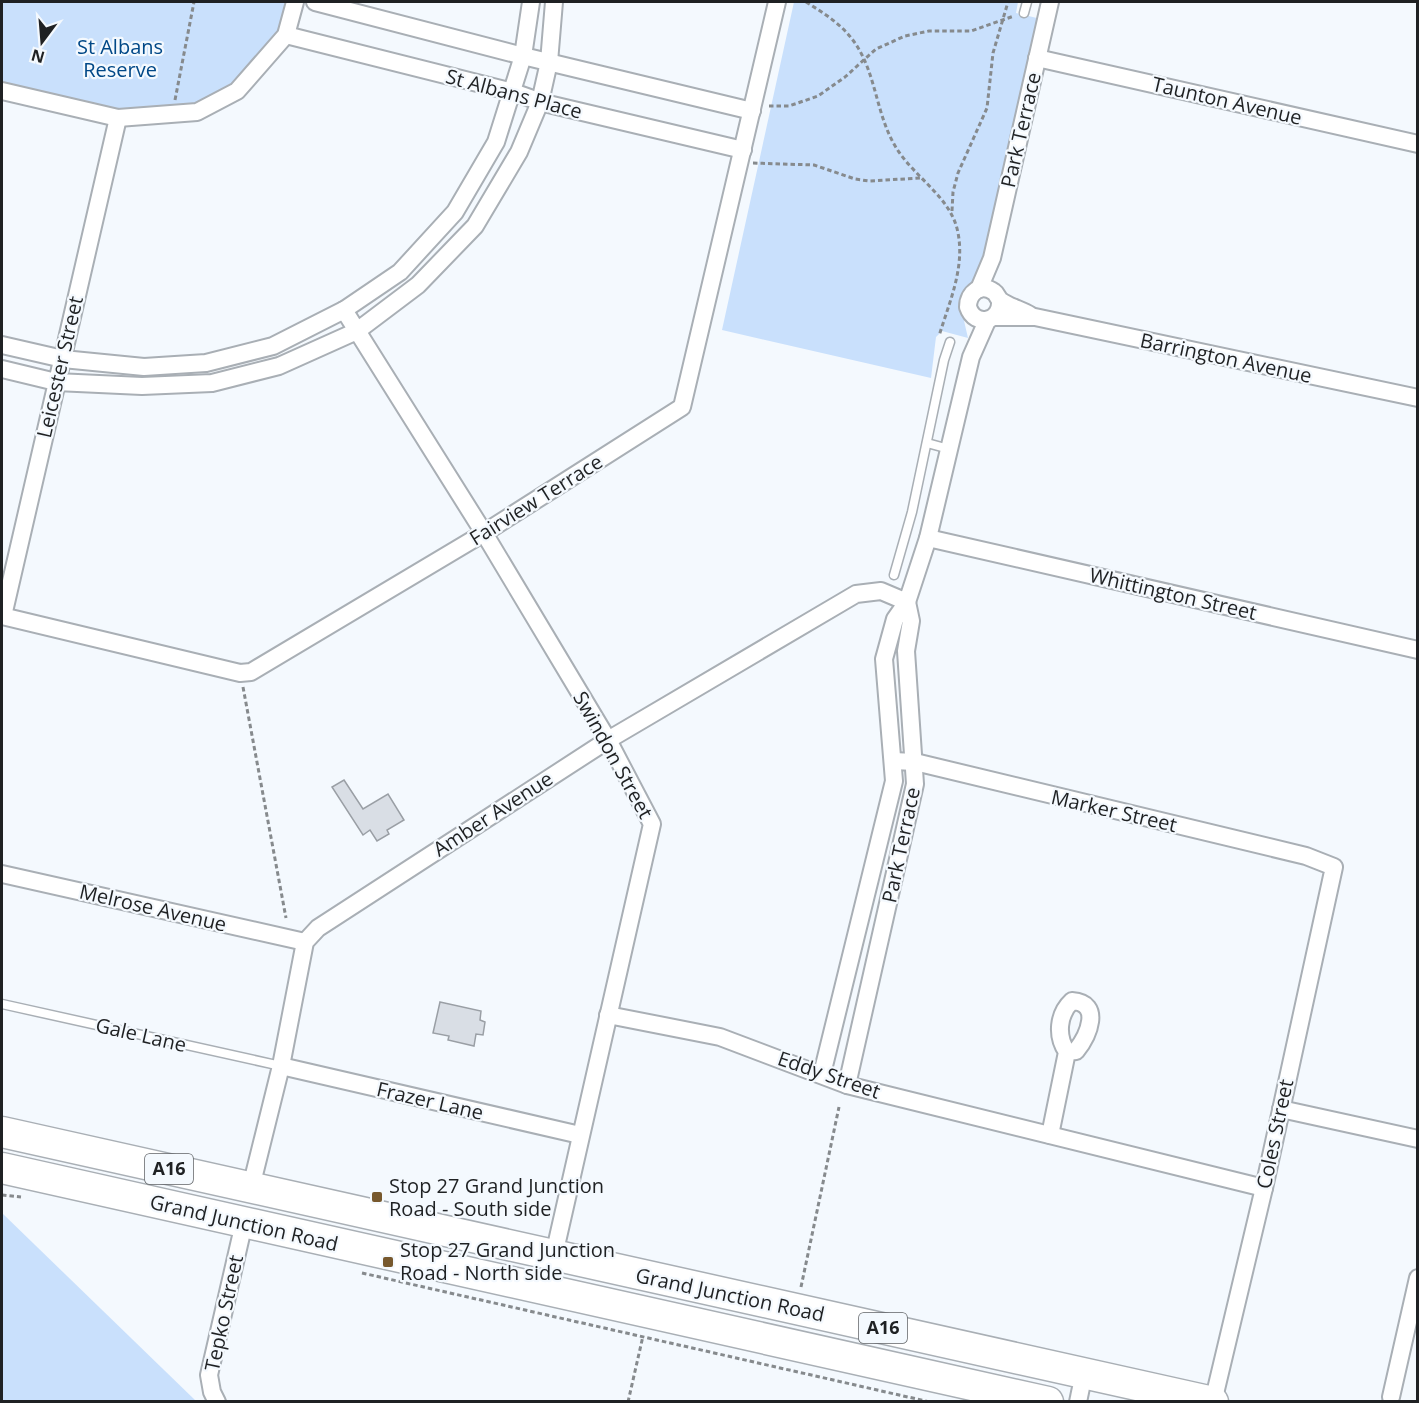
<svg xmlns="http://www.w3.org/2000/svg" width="1419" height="1403" font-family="'Open Sans',sans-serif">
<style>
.green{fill:#c9e0fc}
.building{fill:#d9dee5;stroke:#9a9fa5;stroke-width:1.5}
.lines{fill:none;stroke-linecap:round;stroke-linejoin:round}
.lane-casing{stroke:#a9afb5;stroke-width:11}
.street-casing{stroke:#a9afb5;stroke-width:20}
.highway-casing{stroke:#a9afb5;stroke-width:33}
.path{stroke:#868a8d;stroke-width:3;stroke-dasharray:4.5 3;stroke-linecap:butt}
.lane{stroke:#fff;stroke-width:8}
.street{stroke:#fff;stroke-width:16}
.highway{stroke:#fff;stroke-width:30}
.poi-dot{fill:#77582d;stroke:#f4f9fe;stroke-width:2}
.labels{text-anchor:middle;stroke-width:4.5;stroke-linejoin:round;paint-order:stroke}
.shield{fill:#f4f9fe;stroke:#5f6265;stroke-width:1.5}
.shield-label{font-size:18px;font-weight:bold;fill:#1f2123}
.park-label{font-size:20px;fill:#014887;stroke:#f4f9fe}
.street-label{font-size:20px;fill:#1f2123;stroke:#f4f9fe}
.poi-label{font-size:20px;fill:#1f2123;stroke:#f4f9fe;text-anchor:start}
</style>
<rect width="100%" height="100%" fill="#f4f9fe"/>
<g class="green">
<polygon points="2,2 295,2 286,35 237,91 197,112 118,118 2,91"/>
<polygon points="794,2 1018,2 1016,13 1041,19 986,263 962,312 968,338 942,331 936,337 931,378 722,330"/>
<polygon points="2,1213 196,1401 2,1401"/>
</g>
<g class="building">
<polygon points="344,780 363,809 388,794 404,820 387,830 389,834 377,841 370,830 363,835 332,787"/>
<polygon points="440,1002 481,1011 480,1020 485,1022 483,1035 476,1034 474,1046 448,1040 449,1036 433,1033"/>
</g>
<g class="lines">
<defs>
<g id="lane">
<polyline points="1024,13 1027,2"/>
<polyline points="927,443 949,449"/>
<polyline points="894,575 912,512 944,360 950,342"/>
<polyline points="2,1004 281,1066"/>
</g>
<g id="street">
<polyline points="315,2 523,56 752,111"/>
<polyline points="286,35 513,92 544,103 743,150"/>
<polyline points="1037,58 1418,144"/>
<polyline points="2,91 118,118 197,112 237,91 286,35 295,2"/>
<polyline points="979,289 992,258 1050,2"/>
<path d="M1000,300C1002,322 975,328 968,307C968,293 981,282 994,292C997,294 997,297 1000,300C1007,306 1022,310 1030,315"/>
<polyline points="344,310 484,533 608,740 652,824 546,1290"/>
<polyline points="994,317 1035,317 1418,398"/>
<polyline points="2,345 63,359 144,367 206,363 273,346 344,310 400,272 455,212 496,142 523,56 531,2"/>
<polyline points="2,369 56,382 142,386 212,383 279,366 357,331 418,285 475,226 519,152 540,102 549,62 554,2"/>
<polyline points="928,538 1418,650"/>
<polyline points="2,616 240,673 251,672 484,533 682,407 777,2"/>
<polyline points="3,616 118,118"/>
<polyline points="893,761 915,762 1306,856 1334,867 1264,1188 1213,1402"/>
<polyline points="2,874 305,942"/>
<polyline points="608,1015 720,1037 847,1085 1264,1188"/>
<polyline points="281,1066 580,1135"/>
<polyline points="822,1074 894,781 884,659 895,619 907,602 911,621 906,651 915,784 847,1085"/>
<polyline points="1281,1109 1418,1139"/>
<path d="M1050,1135L1067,1052C1056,1036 1058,1014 1072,1001C1103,1003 1088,1036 1076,1051L1067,1052"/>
<polyline points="251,1187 281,1066 305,942 318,928 608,740 856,594 881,591 907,602 928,538 971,357 987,321"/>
<polyline points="1391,1397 1418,1278"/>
<polyline points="217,1402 212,1392 209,1375 244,1223"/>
<polyline points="1078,1402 1084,1373"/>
</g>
<g id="highway">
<polyline points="2,1132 1213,1402"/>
<polyline points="2,1168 1048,1402"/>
</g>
</defs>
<use href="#lane" class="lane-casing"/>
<use href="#street" class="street-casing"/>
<use href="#highway" class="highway-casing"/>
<g class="path">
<path d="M806,2C822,12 840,23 852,39C877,71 875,115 897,149C915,178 952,198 958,233C965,268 949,303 939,336"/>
<polyline points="175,100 194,2"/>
<polyline points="769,106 789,106 818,96 845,77 876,49 905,36 929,31 971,31 1014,16"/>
<polyline points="753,163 814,165 855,179 869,181 920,178"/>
<polyline points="952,211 953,192 958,173 987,108 993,53 1008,2"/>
<polyline points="243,687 286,918"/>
<polyline points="2,1195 21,1197"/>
<polyline points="362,1273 930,1402"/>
<polyline points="801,1287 839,1107"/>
<polyline points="628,1402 643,1336"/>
</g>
<use href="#lane" class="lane"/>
<use href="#street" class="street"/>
<use href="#highway" class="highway"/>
</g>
<g class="poi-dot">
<rect x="371" y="1191" width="12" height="12" rx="3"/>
<rect x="382" y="1256" width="12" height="12" rx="3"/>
</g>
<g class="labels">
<g class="shield">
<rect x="145" y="1154" width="48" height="30" rx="4.5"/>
<rect x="859" y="1313" width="48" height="30" rx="4.5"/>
</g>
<g class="shield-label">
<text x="169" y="1175">A16</text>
<text x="883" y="1334">A16</text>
</g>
<g class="park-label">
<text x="120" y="54">St Albans<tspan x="120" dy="23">Reserve</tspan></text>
</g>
<g class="street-label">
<text transform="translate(514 94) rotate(15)" y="7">St Albans Place</text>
<text transform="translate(1227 101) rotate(13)" y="7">Taunton Avenue</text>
<text transform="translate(1021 130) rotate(-77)" y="7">Park Terrace</text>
<text transform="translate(1226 358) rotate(12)" y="7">Barrington Avenue</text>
<text transform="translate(60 367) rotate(-77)" y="7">Leicester Street</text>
<text transform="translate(536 500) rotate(-32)" y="7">Fairview Terrace</text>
<text transform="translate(1173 594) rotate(13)" y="7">Whittington Street</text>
<text transform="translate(613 755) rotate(61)" y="7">Swindon Street</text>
<text transform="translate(1114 811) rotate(13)" y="7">Marker Street</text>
<text transform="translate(493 814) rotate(-33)" y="7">Amber Avenue</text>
<text transform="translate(901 845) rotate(-78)" y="7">Park Terrace</text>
<text transform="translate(153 908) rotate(13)" y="7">Melrose Avenue</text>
<text transform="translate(141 1035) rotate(13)" y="7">Gale Lane</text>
<text transform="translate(829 1075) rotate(19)" y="7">Eddy Street</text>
<text transform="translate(430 1101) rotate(13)" y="7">Frazer Lane</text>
<text transform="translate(1275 1134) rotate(-78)" y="7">Coles Street</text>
<text transform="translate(244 1223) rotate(13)" y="7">Grand Junction Road</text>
<text transform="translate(730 1295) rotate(12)" y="7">Grand Junction Road</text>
<text transform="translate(224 1313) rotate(-78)" y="7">Tepko Street</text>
</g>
<g class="poi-label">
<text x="389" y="1193">Stop 27 Grand Junction<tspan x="389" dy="23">Road - South side</tspan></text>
<text x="400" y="1257">Stop 27 Grand Junction<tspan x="400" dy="23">Road - North side</tspan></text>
</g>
</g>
<rect width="1419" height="1403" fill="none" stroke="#1f2123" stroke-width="6"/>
<g transform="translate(42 42) rotate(196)" stroke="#f4f9fe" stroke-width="4.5" paint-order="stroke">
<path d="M0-4.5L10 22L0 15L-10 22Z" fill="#1f2123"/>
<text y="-9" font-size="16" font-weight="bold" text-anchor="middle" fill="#1f2123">N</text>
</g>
</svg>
